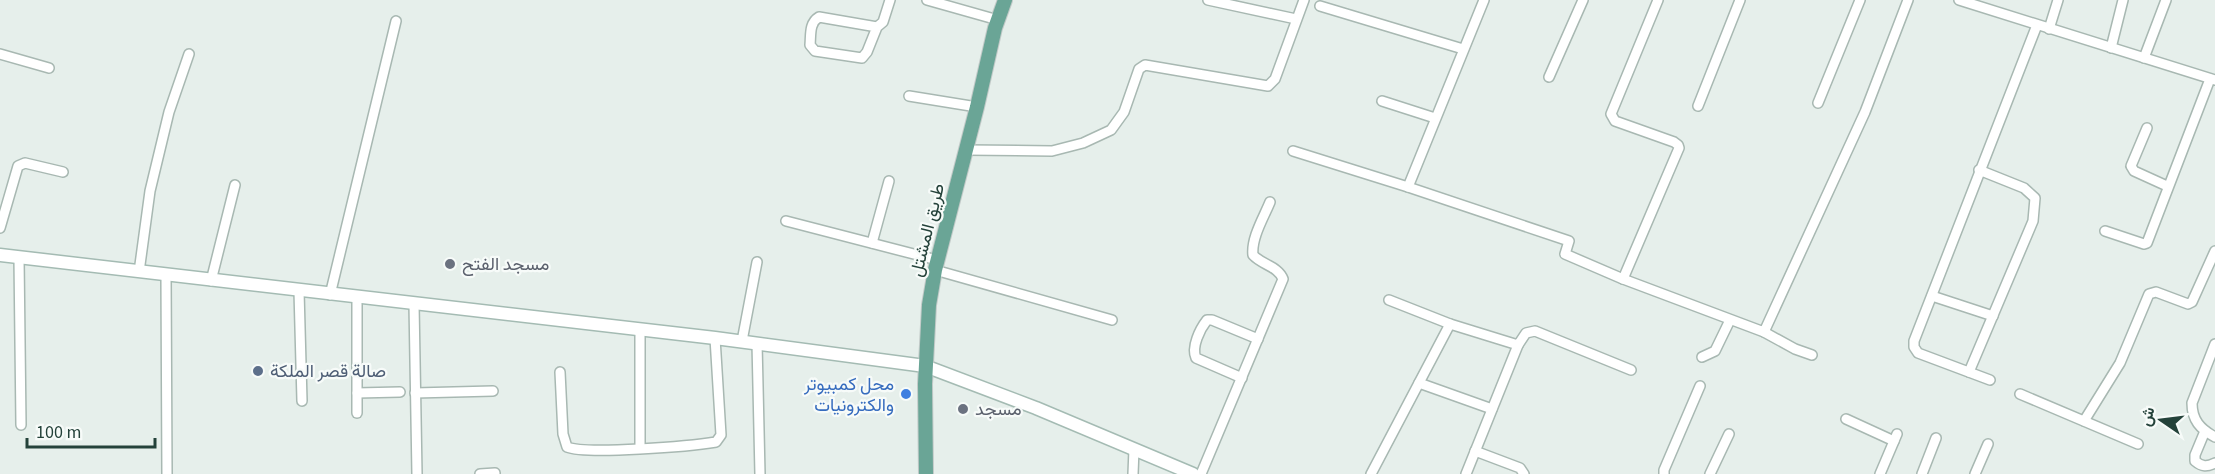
<svg xmlns="http://www.w3.org/2000/svg" width="2215" height="474" font-family="'Source Sans 3',Vazirmatn,sans-serif">
<style>
.lines{fill:none;stroke-linecap:round;stroke-linejoin:round}
.street-casing{stroke:#a8b8b2;stroke-width:12}
.secondary-casing{stroke:#a4bbb3;stroke-width:15}
.primary-casing{stroke:#c2cac8;stroke-width:16}
.street{stroke:#fff;stroke-width:9}
.secondary{stroke:#fff;stroke-width:12}
.primary{stroke:#6aa596;stroke-width:14}
.worship-dot{fill:#6b7280;stroke:#f7fbf9;stroke-width:2}
.service-dot{fill:#5c6f8a;stroke:#f7fbf9;stroke-width:2}
.shop-dot{fill:#3f7fe0;stroke:#f7fbf9;stroke-width:2}
.labels{text-anchor:middle;stroke-width:4.5;stroke-linejoin:round;paint-order:stroke}
.street-label{font-size:18px;fill:#24423a;stroke:#f7fbf9}
.worship-label{font-size:18px;fill:#5b616d;stroke:#f7fbf9;text-anchor:start}
.service-label{font-size:18px;fill:#4e5e75;stroke:#f7fbf9;text-anchor:start}
.shop-label{font-size:18px;fill:#366cbe;stroke:#f7fbf9;text-anchor:end}
</style>
<rect width="100%" height="100%" fill="#e6efeb"/>
<g class="lines">
<defs>
<g id="street">
<polyline points="927,0 998,20"/>
<polyline points="1208,0 1296,19"/>
<polyline points="1658,0 1611,114 1615,121 1674,142 1678,145 1679,148 1623,279 1764,332 1865,112 1908,0"/>
<polyline points="1959,0 2215,80"/>
<polyline points="1320,6 1463,49"/>
<path d="M877,27L819,17C809,23 811,35 810,45L815,51L862,58L867,52L877,27L883,22L890,0"/>
<polyline points="2049,29 2058,0"/>
<polyline points="2111,48 2123,0"/>
<polyline points="0,54 49,68"/>
<polyline points="2144,58 2166,0"/>
<polyline points="1549,77 1583,0"/>
<polyline points="909,96 977,107"/>
<polyline points="1382,101 1435,118"/>
<polyline points="1818,103 1860,0"/>
<polyline points="1698,106 1740,0"/>
<polyline points="2147,128 2131,166 2134,171 2167,186"/>
<polyline points="966,150 1052,151 1083,143 1111,130 1124,112 1139,69 1145,65 1268,86 1275,79 1304,0"/>
<polyline points="1293,151 1408,187 1569,241 1565,254 1623,279"/>
<polyline points="1408,187 1484,0"/>
<polyline points="786,221 937,260"/>
<polyline points="0,228 18,166 25,163 63,172"/>
<polyline points="2105,231 2144,244 2147,243 2210,79"/>
<polyline points="872,243 889,181"/>
<polyline points="19,258 21,425"/>
<polyline points="935,270 1112,320"/>
<polyline points="139,272 150,191 169,112 189,54"/>
<polyline points="166,275 167,474"/>
<polyline points="211,281 235,185"/>
<polyline points="299,291 302,401"/>
<polyline points="330,295 396,21"/>
<polyline points="1932,296 1993,316"/>
<polyline points="357,298 357,413"/>
<polyline points="414,304 417,474"/>
<polyline points="1450,324 1518,345 1526,333 1535,331 1631,370"/>
<polyline points="1764,332 1795,349 1812,355"/>
<polyline points="742,341 757,262"/>
<polyline points="757,343 760,474"/>
<path d="M2215,344L2192,403C2192,420 2200,429 2215,437"/>
<polyline points="1702,357 1715,351 1730,320"/>
<path d="M560,372L563,434L567,447C586,455 692,446 716,442L721,435L715,338"/>
<polyline points="1969,372 2033,221 2035,198 2024,188 1979,170"/>
<path d="M1242,378L1196,358C1191,347 1200,329 1207,320H1212L1258,339"/>
<polyline points="1990,380 1918,353 1914,347 1914,341 2037,25"/>
<polyline points="1419,383 1492,409"/>
<polyline points="357,393 400,392"/>
<polyline points="415,393 493,391"/>
<polyline points="2020,394 2138,444"/>
<polyline points="1846,419 1894,441"/>
<polyline points="2084,421 2120,363 2149,294 2156,292 2188,304 2192,302 2215,251"/>
<path d="M2205,431L2195,455V461C2202,467 2207,467 2215,463"/>
<polyline points="640,447 640,329"/>
<polyline points="1475,451 1520,468 1524,474"/>
<polyline points="480,474 495,473"/>
<polyline points="1133,474 1134,449"/>
<path d="M1201,474L1283,279C1278,266 1262,265 1253,255C1251,238 1264,217 1270,202"/>
<polyline points="1371,474 1450,324 1389,300"/>
<polyline points="1466,474 1518,345"/>
<polyline points="1664,474 1664,470 1700,386"/>
<polyline points="1710,474 1729,434"/>
<polyline points="1880,474 1897,434"/>
<polyline points="1922,474 1936,438"/>
<polyline points="1975,474 1988,444"/>
</g>
<polyline id="secondary" points="0,255 715,338 925,366 1036,408 1193,474"/>
<polyline id="primary" points="926,474 925,384 929,305 935,270 977,107 995,28 1005,0"/>
</defs>
<use href="#street" class="street-casing"/>
<use href="#secondary" class="secondary-casing"/>
<use href="#primary" class="primary-casing"/>
<use href="#street" class="street"/>
<use href="#secondary" class="secondary"/>
<use href="#primary" class="primary"/>
</g>
<g class="worship-dot">
<circle cx="450" cy="264" r="6"/>
<circle cx="963" cy="409" r="6"/>
</g>
<circle class="service-dot" cx="258" cy="371" r="6"/>
<circle class="shop-dot" cx="906" cy="394" r="6"/>
<g class="labels">
<g class="street-label">
<text transform="translate(927 230) rotate(-76)" y="6">طريق المشتل</text>
</g>
<g class="worship-label">
<text x="462" y="270">مسجد الفتح</text>
<text x="975" y="415">مسجد</text>
</g>
<g class="service-label">
<text x="270" y="377">صالة قصر الملكة</text>
</g>
<g class="shop-label">
<text x="894" y="390">محل كمبيوتر<tspan x="894" dy="21">والكترونيات</tspan></text>
</g>
</g>
<g transform="translate(2161 420) rotate(284)" stroke="#f7fbf9" stroke-width="4.5" paint-order="stroke">
<path d="M0-4.5L10 22L0 15L-10 22Z" fill="#24423a"/>
<text y="-9" font-size="16" font-weight="bold" text-anchor="middle" fill="#24423a">ش</text>
</g>
<path d="M27 438v9h128v-9" fill="none" stroke="#24423a" stroke-width="3"/>
<text x="36" y="438" font-size="18" fill="#24423a" stroke="#f7fbf9" stroke-width="4.5" paint-order="stroke">100 m</text>
</svg>
